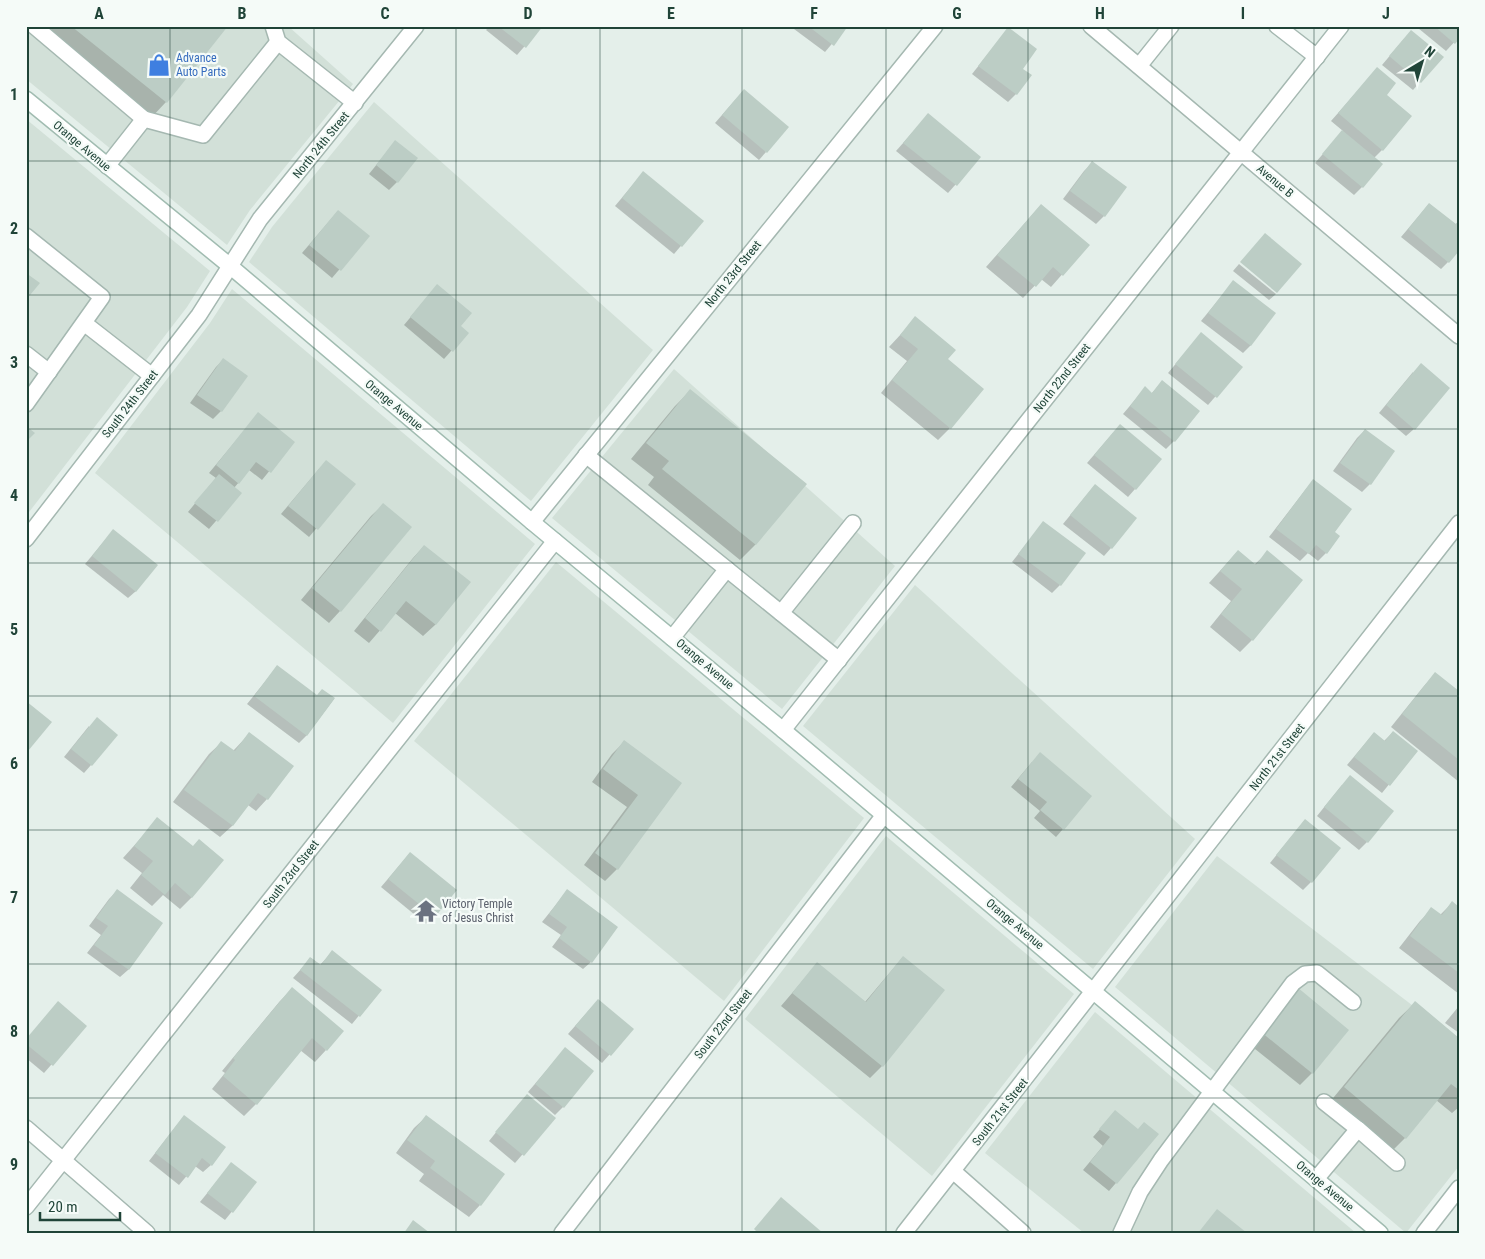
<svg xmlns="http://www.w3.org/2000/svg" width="1485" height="1259" font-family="'Roboto Condensed',sans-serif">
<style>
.built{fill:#d2e0d8}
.shadow{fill:#0003}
.building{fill:#bccdc5}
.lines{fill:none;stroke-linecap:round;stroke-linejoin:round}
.service-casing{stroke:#a5b8b1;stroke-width:18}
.minor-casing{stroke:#a5b8b1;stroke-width:18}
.secondary-casing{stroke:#a1bcb1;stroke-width:18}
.service{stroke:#fff;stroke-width:15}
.minor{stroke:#fff;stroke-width:15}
.secondary{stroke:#fff;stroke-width:15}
.grid{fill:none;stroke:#204438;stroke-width:1;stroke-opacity:0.55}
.labels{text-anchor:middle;stroke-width:4.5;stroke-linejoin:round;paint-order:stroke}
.shop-label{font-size:12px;fill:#366cbe;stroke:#f5fbf8;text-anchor:start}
.street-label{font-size:12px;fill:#204438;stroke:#f5fbf8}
.worship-label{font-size:12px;fill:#5b616d;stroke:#f5fbf8;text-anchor:start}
.neatline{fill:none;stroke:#204438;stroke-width:2}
.grid-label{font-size:16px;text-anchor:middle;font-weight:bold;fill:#204438}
</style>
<rect width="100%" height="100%" fill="#e4efea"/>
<g class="built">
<polygon points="26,26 288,26 353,84 250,210 227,245 26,79"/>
<polygon points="374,102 653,350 531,501 249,262 272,227"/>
<polygon points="26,119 210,271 187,307 26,516"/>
<polygon points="232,289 535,544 393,723 95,473 210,323"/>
<polygon points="674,369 895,566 782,709 552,518"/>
<polygon points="556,562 864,818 724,1001 414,741"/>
<polygon points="915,585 1195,839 1093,969 803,726"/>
<polygon points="886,836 1074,994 932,1176 745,1019"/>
<polygon points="1217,856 1459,1041 1459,1166 1406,1233 1115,987"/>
<polygon points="1095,1012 1356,1233 1084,1233 985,1153"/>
</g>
<g class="shadow">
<polygon points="36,26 227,26 166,102 151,118"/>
<polygon points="490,26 542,26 517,55 486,30"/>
<polygon points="796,26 847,26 825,52 794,29"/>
<polygon points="1419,26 1459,26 1459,37 1446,51 1418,28"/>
<polygon points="1008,29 1021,69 1016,94 1008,102 972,74"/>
<polygon points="1404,39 1442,57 1413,90 1382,65"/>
<polygon points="1377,69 1385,95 1382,150 1374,158 1362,187 1354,195 1315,163 1343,131 1331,121"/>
<polygon points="736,99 766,152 759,160 715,123"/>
<polygon points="928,115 980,157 948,193 896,151"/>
<polygon points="395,142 397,182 389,190 369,174"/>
<polygon points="1092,163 1104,216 1096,224 1063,199 1084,171"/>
<polygon points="636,181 702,221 674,254 615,206"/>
<polygon points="1429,204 1455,225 1459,221 1448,262 1441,269 1401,237"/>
<polygon points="1041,205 1088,245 1051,287 1041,279 1023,298 986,267"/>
<polygon points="338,211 368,236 332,278 302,253"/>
<polygon points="1239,264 1276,294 1269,300 1233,271"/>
<polygon points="1233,282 1251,345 1243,353 1201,321"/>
<polygon points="430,294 467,333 444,359 404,325"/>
<polygon points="916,318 946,359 950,428 938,440 881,393 907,361 889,347"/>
<polygon points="1201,334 1241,367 1208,405 1168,373"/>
<polygon points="223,360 246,376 221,411 213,419 190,403 216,367"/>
<polygon points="1413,372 1414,429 1406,436 1379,413"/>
<polygon points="1162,382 1174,441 1166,449 1123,414 1145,388 1151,394"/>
<polygon points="690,391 805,484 755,545 740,560 648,485 654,477 631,459 675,406"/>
<polygon points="258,414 293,442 262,480 249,470 234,488 240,493 209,529 188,512 216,478 209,473"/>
<polygon points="1365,430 1394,451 1370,484 1362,492 1333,471 1357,438"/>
<polygon points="1113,433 1135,489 1128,497 1087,463"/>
<polygon points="319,469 354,484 309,537 281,514"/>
<polygon points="1313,481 1333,532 1326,553 1318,561 1308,553 1300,561 1269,537 1306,489"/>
<polygon points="1095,485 1111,548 1104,556 1063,524"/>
<polygon points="383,505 340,611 329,623 301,600 371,516"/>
<polygon points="1043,523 1060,585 1052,593 1012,562"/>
<polygon points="106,539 136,591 128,598 85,564"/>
<polygon points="424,546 469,582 435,625 423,636 395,613 369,643 354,631 413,558"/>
<polygon points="1238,551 1254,565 1268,552 1252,640 1240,652 1210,627 1231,601 1209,583"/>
<polygon points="277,667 316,696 334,699 306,736 299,743 247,704"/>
<polygon points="1435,674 1459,693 1459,782 1391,727 1424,686"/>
<polygon points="89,726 91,765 84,773 64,757"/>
<polygon points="1393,732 1416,751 1382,793 1347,765 1374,733 1384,741"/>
<polygon points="249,734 267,799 256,811 248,805 232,826 220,837 173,802 209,754 221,743 233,751"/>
<polygon points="624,742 680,783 617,869 605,881 584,865 627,807 592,782 612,754"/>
<polygon points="1032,762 1063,829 1056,837 1034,818 1040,811 1011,787"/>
<polygon points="1342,785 1367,842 1359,850 1317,816"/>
<polygon points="158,819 192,897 180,909 163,895 152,906 130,888 142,873 123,858"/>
<polygon points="1305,820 1311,882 1303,890 1270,863"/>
<polygon points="410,853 434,916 426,924 381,887"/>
<polygon points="117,891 161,924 128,970 120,977 87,953 101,935 89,926 109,899"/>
<polygon points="567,891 591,962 583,969 552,947 561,935 542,922"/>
<polygon points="1452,903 1459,908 1459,994 1399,948 1420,921 1432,909 1440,915"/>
<polygon points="332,952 380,990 352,1024 293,978 311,958 320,965"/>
<polygon points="903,957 882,1066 870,1078 781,1006 817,964 865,1002"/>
<polygon points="292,989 326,1050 315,1062 300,1050 256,1104 244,1116 212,1089 225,1073 222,1071 280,1001"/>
<polygon points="1286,1001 1348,1030 1312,1073 1300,1085 1250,1045"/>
<polygon points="1415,1003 1459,1039 1459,1107 1452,1113 1436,1100 1405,1138 1390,1153 1329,1103 1399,1018"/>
<polygon points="1459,1006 1459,1033 1445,1023"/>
<polygon points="591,1008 632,1029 602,1063 568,1034"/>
<polygon points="85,1026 44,1073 26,1058 26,1039"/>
<polygon points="558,1057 563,1107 555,1115 528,1092"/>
<polygon points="520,1103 554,1118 515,1163 489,1141"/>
<polygon points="1115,1112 1137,1130 1158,1134 1109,1191 1083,1170 1103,1146 1093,1137"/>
<polygon points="426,1117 480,1205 469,1217 419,1181 424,1174 396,1153 414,1128"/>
<polygon points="177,1125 211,1165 203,1172 195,1166 179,1185 149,1161"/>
<polygon points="231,1164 255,1183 225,1220 200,1202"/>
</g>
<g class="building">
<polygon points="71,26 228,26 167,103"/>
<polygon points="498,26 543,26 526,48"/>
<polygon points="808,26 848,26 834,46"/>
<polygon points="1434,26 1459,26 1459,39 1455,44"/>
<polygon points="1008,27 1037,49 1023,69 1032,75 1017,95 978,66"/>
<polygon points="1411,30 1444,57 1421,83 1389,56"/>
<polygon points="1377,67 1396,83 1387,95 1412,116 1383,151 1338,113"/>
<polygon points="744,89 789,127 767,153 722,115"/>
<polygon points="928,113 981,157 957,186 903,143"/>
<polygon points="1342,130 1383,164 1363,188 1322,154"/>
<polygon points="395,140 418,158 398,183 376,165"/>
<polygon points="1092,161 1127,187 1105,217 1070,191"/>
<polygon points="643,171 704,221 682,247 622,198"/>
<polygon points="1429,203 1456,224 1459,220 1459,251 1449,263 1408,229"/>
<polygon points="1041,204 1090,245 1063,276 1053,267 1036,287 997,255"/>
<polygon points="338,210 370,236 341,271 309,245"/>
<polygon points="1265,233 1302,264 1277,293 1240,262"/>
<polygon points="26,273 40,283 26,300"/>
<polygon points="1233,280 1276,313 1251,346 1208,313"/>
<polygon points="437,284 472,313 461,326 469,333 453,352 410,317"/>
<polygon points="915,316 956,350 948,359 984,389 951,429 892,380 918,349 900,335"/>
<polygon points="1201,332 1243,367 1217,398 1175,364"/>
<polygon points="223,358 248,376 222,412 197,395"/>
<polygon points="1421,363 1450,388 1415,430 1386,405"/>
<polygon points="1162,380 1200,411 1175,442 1130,406 1145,386 1152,393"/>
<polygon points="690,389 807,484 756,545 662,469 669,461 646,443"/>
<polygon points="258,412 295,442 271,473 256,462 239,484 216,465"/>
<polygon points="1120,424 1162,459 1136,490 1094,455"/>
<polygon points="26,426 35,433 26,442"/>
<polygon points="1365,429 1395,451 1371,485 1340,463"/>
<polygon points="326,460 356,484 318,530 288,506"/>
<polygon points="219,474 242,493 218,522 194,503"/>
<polygon points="1313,479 1352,509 1335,532 1340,536 1327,554 1316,545 1309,554 1276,529"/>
<polygon points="1095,484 1137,518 1112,549 1070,515"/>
<polygon points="383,503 412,527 341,612 312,588"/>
<polygon points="1043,521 1086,553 1061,586 1018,554"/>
<polygon points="113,529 158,565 136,592 92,556"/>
<polygon points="424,545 471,582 436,625 406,601 381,632 365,618"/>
<polygon points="1238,550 1256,565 1267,550 1303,580 1253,641 1221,614 1242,589 1220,571"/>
<polygon points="277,665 317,695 322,689 335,698 307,736 254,696"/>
<polygon points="1435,672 1459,691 1459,760 1402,714"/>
<polygon points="26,701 52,722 28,751 26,749"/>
<polygon points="97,717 118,735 92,766 71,749"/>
<polygon points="1393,731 1418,751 1390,786 1354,757 1374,732 1385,741"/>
<polygon points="249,732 294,766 268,800 258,793 233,826 184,790 221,741 235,751"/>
<polygon points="624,740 682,783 618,870 595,853 638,795 603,769"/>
<polygon points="1040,752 1092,796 1064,830 1040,810 1047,802 1018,779"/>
<polygon points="1350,775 1394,811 1368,843 1324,807"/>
<polygon points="157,817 193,846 199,839 224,860 192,898 175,883 165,895 141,875 153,861 134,846"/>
<polygon points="1305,819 1341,848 1312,883 1276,855"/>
<polygon points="410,852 457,890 435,917 388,879"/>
<polygon points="117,889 163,923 129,970 94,945 108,926 96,918"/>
<polygon points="567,889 618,927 592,963 559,938 567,927 549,914"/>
<polygon points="1452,901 1459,907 1459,973 1410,936 1431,907 1442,915"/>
<polygon points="332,950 382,990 360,1017 300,970 310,957 321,965"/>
<polygon points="903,956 945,990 883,1067 792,993 817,962 866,1002"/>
<polygon points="292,987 344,1031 327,1051 312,1038 257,1105 223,1076 235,1060 233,1058"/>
<polygon points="1297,987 1349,1030 1313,1074 1261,1032"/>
<polygon points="598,999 634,1029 611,1056 575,1026"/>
<polygon points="58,1001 87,1026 53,1066 26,1044 26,1039"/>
<polygon points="1415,1001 1459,1038 1459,1090 1451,1084 1406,1139 1344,1087"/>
<polygon points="565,1047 594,1071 564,1108 535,1084"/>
<polygon points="527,1094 556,1118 524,1156 495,1132"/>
<polygon points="1115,1110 1138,1129 1144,1122 1159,1134 1117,1184 1090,1162 1110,1137 1099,1129"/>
<polygon points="184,1115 226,1147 212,1166 202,1158 188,1178 155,1153"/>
<polygon points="426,1115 505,1174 481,1206 430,1168 435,1161 407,1140"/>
<polygon points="231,1162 257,1182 233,1213 207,1193"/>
<polygon points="781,1197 823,1233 758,1233 754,1229"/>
<polygon points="1217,1209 1247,1233 1198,1233"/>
<polygon points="413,1220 430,1233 404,1233"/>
</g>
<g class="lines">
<defs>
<g id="service">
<polyline points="34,26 144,119"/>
<polyline points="273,26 278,42 355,103"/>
<polyline points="1277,26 1317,57"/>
<polyline points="1139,66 1171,26"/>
<polyline points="107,166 144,119 203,135 278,42"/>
<polyline points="26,236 102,297 26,404"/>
<polyline points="84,323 152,376"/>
<polyline points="26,354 49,372"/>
<polyline points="586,455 839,660"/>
<polyline points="781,613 853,523"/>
<polyline points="672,638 727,569"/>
<polyline points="1324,1102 1358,1129"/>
<polyline points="953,1171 1023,1233"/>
<polyline points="1316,1179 1358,1129 1397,1163"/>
<polyline points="1121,1233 1140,1192 1161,1160 1293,983 1305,974 1317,973 1353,1002"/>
</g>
<g id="minor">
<polyline points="1091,26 1459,336"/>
<polyline points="532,522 935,26"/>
<polyline points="26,539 199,315 260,219 416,26"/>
<polyline points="783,730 1341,26"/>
<polyline points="26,1128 147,1233"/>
<polyline points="26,1207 555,541"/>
<polyline points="562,1233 884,815"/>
<polyline points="904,1233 1459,523"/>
<polyline points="1424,1233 1459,1188"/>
</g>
<polyline id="secondary" points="26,99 230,266 532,522 783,730 1380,1233"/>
</defs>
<use href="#service" class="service-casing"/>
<use href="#minor" class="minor-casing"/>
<use href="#secondary" class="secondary-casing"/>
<use href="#service" class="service"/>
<use href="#minor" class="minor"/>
<use href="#secondary" class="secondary"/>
</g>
<path class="grid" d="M170,26V1233M314,26V1233M456,26V1233M600,26V1233M742,26V1233M886,26V1233M1028,26V1233M1172,26V1233M1314,26V1233M26,161H1459M26,295H1459M26,429H1459M26,563H1459M26,696H1459M26,830H1459M26,964H1459M26,1098H1459"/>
<defs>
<symbol id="shop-bare" viewBox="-9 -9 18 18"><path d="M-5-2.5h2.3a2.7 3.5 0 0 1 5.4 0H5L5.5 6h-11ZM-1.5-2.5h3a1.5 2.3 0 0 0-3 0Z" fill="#3f7fe0" stroke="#f5fbf8" stroke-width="2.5" paint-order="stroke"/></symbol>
<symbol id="temple-bare" viewBox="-9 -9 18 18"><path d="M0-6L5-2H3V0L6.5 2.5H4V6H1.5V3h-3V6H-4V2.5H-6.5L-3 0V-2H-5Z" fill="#6b7280" stroke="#f5fbf8" stroke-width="2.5" paint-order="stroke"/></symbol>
</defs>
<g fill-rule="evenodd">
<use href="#shop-bare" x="143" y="49" width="32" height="32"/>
<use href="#temple-bare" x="410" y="895" width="32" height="32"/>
</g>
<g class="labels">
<g class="shop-label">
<text x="176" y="62">Advance<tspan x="176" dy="14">Auto Parts</tspan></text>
</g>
<g class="street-label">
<text transform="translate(321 145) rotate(-51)" y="4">North 24th Street</text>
<text transform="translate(82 146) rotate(40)" y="4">Orange Avenue</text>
<text transform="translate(1275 181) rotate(40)" y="4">Avenue B</text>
<text transform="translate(733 274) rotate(-51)" y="4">North 23rd Street</text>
<text transform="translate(1062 378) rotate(-52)" y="4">North 22nd Street</text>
<text transform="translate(130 404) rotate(-52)" y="4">South 24th Street</text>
<text transform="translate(394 405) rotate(40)" y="4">Orange Avenue</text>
<text transform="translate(705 664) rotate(40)" y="4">Orange Avenue</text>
<text transform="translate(1277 757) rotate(-52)" y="4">North 21st Street</text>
<text transform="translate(291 874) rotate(-52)" y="4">South 23rd Street</text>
<text transform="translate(1015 924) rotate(40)" y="4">Orange Avenue</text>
<text transform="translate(723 1024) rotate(-52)" y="4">South 22nd Street</text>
<text transform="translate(1000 1112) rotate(-52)" y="4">South 21st Street</text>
<text transform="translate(1325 1186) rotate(40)" y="4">Orange Avenue</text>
</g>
<g class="worship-label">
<text x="442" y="908">Victory Temple<tspan x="442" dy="14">of Jesus Christ</tspan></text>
</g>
</g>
<rect width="1485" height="1259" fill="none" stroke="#f5fbf8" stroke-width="55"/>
<g transform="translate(1422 62) rotate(38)" stroke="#f5fbf8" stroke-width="4" paint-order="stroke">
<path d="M0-4L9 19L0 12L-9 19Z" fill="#204438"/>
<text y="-8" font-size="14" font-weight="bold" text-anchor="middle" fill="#204438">N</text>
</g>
<path d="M40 1212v8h80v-8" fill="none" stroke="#204438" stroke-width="2.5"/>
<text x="48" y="1212" font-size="15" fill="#204438" stroke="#f5fbf8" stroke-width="4" paint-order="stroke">20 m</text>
<rect x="28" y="28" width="1430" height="1204" class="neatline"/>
<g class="grid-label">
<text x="99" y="19">A</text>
<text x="242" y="19">B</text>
<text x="385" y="19">C</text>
<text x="528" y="19">D</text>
<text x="671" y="19">E</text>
<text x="814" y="19">F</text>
<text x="957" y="19">G</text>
<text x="1100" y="19">H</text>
<text x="1243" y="19">I</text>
<text x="1386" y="19">J</text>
<text x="14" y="100">1</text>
<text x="14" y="234">2</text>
<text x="14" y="368">3</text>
<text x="14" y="501">4</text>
<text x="14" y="635">5</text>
<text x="14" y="769">6</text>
<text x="14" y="903">7</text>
<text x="14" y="1037">8</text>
<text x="14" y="1170">9</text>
</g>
</svg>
